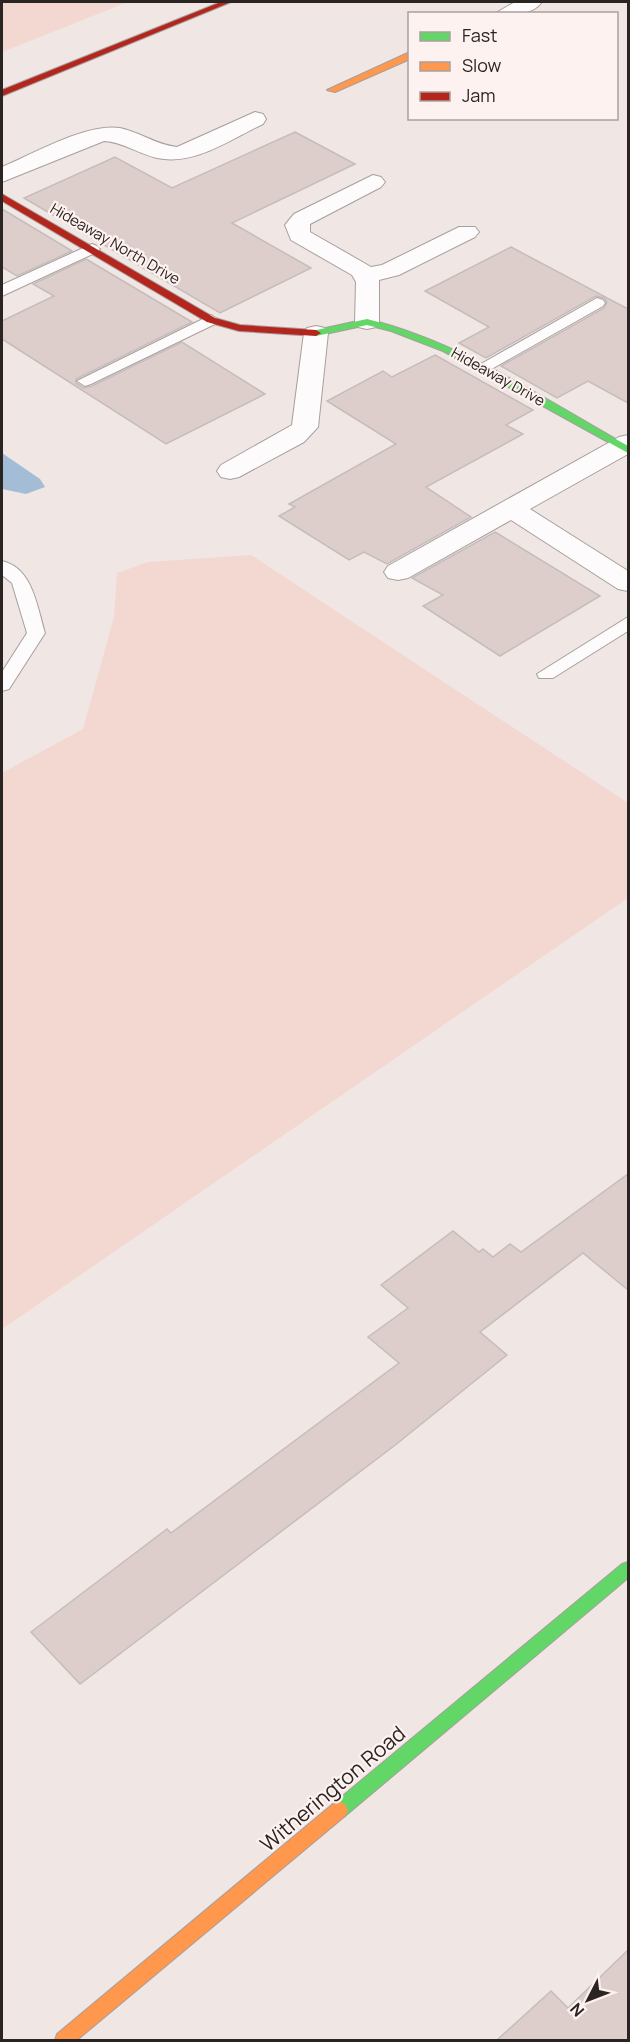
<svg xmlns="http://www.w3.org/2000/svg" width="630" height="2042" font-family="Manrope,sans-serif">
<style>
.green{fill:#f3d8d2}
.water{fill:#a2bdd5}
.building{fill:#ddcecb;stroke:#c5bdbc;stroke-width:1.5}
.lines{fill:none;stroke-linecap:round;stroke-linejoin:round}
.lane-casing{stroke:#a69f9d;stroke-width:2}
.street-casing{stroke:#a69f9d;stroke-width:2}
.fast-casing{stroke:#a69f9d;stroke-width:2}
.slow-casing{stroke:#a69f9d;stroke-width:2}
.jam-casing{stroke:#a69f9d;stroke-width:2}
.lane{fill:#fdfbfb;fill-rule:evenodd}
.street{fill:#fdfbfb;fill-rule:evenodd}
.fast{fill:#63d668;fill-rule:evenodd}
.slow{fill:#ff974d;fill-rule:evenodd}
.jam{fill:#b3261e;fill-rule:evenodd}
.labels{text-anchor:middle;stroke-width:4.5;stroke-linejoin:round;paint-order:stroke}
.far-street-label{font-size:15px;fill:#2a2422;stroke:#fdf2f0}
.near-street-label{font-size:21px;fill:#2a2422;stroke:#fdf2f0}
</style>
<rect width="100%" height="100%" fill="#f0e6e4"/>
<g class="green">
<polygon points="2,2 128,2 2,52"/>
<polygon points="251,555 628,803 628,898 2,1329 2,773 83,729 114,617 117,573 148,562"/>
</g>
<polygon class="water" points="2,453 40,479 45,487 26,494 2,489"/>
<g class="building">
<polygon points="295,132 355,164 232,223 311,268 220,313 24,198 115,157 172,188"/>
<polygon points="2,209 72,251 17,276 2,267"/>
<polygon points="511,247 628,309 628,403 588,381 557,398 501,366 604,308 607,302 604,298 596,296 486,358 459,343 489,327 425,291"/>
<polygon points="86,259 192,322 76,379 76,383 84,388 92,386 182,342 265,394 166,444 2,339 2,321 54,296 33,284"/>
<polygon points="435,355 533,410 506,425 523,434 426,487 471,517 387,564 364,552 349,560 279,516 295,507 289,504 396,444 327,401 383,371 392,377"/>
<polygon points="495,532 600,596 500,656 423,606 443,595 412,578"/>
<polygon points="628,1174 628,1290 583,1253 480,1332 507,1355 394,1446 80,1684 31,1632 167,1529 171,1533 399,1363 368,1337 408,1308 381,1285 453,1231 479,1252 483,1249 493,1257 510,1244 521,1252"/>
<polygon points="628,1950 628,2040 497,2040 551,1991 568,2008"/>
</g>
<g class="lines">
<defs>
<g id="lane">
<polygon points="92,244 97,246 100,249 97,252 2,296 2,285"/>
<polygon points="597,298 603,300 605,303 603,306 488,371 482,373 474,368"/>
<polygon points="211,315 219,320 217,323 91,384 85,386 77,381"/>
<path d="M2,561C33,568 37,607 45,633L9,689L2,691V672L27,633L12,583L2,575Z"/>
<polygon points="628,617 628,631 553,678 539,678 537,674"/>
</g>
<g id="street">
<path d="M515,2H542C531,17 509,14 494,14Z"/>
<path d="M255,112L263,114L266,119L263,124C231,139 194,166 157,158C139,154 123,142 104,141L2,182V167C33,154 86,123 120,128C140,132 156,145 177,147Z"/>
<polygon points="373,175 381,177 385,182 381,187 310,224 310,232 371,267 382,265 459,227 475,227 479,232 475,237 399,275 379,280 379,322 376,327 367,329 358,327 355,322 356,282 352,275 291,240 285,225 294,214"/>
<polygon points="316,326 325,328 328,333 318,427 304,442 239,477 230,479 221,477 217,471 221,465 292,425 304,333 307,328"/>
<polygon points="628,435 628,454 530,509 628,571 628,591 618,589 511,520 408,578 398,580 388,578 384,572 388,566 619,437"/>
</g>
<g id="fast">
<path d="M367,319C461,342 544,399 628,446V453L443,351L391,331L367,325L316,336L311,333L312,331Z"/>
<polygon points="628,1562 628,1578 345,1816 339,1818 333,1816 330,1810 333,1804 622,1564"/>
</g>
<g id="slow">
<polygon points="410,52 410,59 335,92 327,90"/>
<polygon points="339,1802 345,1804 348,1810 345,1816 77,2040 55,2040 57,2034 333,1804"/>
</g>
<g id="jam">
<polygon points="221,2 231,2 2,96 2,90"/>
<polygon points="2,194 215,318 240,325 316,330 321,333 316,336 239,331 207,322 2,201"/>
</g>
</defs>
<use href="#lane" class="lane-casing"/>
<use href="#street" class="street-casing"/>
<use href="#fast" class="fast-casing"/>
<use href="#slow" class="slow-casing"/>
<use href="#jam" class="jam-casing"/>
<use href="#lane" class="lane"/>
<use href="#street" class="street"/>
<use href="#fast" class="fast"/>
<use href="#slow" class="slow"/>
<use href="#jam" class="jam"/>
</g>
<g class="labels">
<g class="far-street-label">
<text transform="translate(115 244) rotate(30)" y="5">Hideaway North Drive</text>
<text transform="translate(498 377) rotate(29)" y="5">Hideaway Drive</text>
</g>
<g class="near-street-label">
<text transform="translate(333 1789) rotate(-40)" y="7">Witherington Road</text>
</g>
</g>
<rect width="630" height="2042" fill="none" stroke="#2a2422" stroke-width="6"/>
<rect x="408" y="12" width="210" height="108" fill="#fdf2f0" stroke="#a9a09e" stroke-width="1.5"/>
<rect x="420" y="32" width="30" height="9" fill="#63d668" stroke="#a9a09e" stroke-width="1.5"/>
<text x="462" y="42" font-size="18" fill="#2a2422">Fast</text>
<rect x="420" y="62" width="30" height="9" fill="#ff974d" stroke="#a9a09e" stroke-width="1.5"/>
<text x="462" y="72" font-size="18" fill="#2a2422">Slow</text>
<rect x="420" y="92" width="30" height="9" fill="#b3261e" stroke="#a9a09e" stroke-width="1.5"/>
<text x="462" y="102" font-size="18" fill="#2a2422">Jam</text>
<g transform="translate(588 2000) rotate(228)" stroke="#fdf2f0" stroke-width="4.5" paint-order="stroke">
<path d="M0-4.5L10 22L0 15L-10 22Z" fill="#2a2422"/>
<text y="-9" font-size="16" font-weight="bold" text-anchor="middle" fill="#2a2422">N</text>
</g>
</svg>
